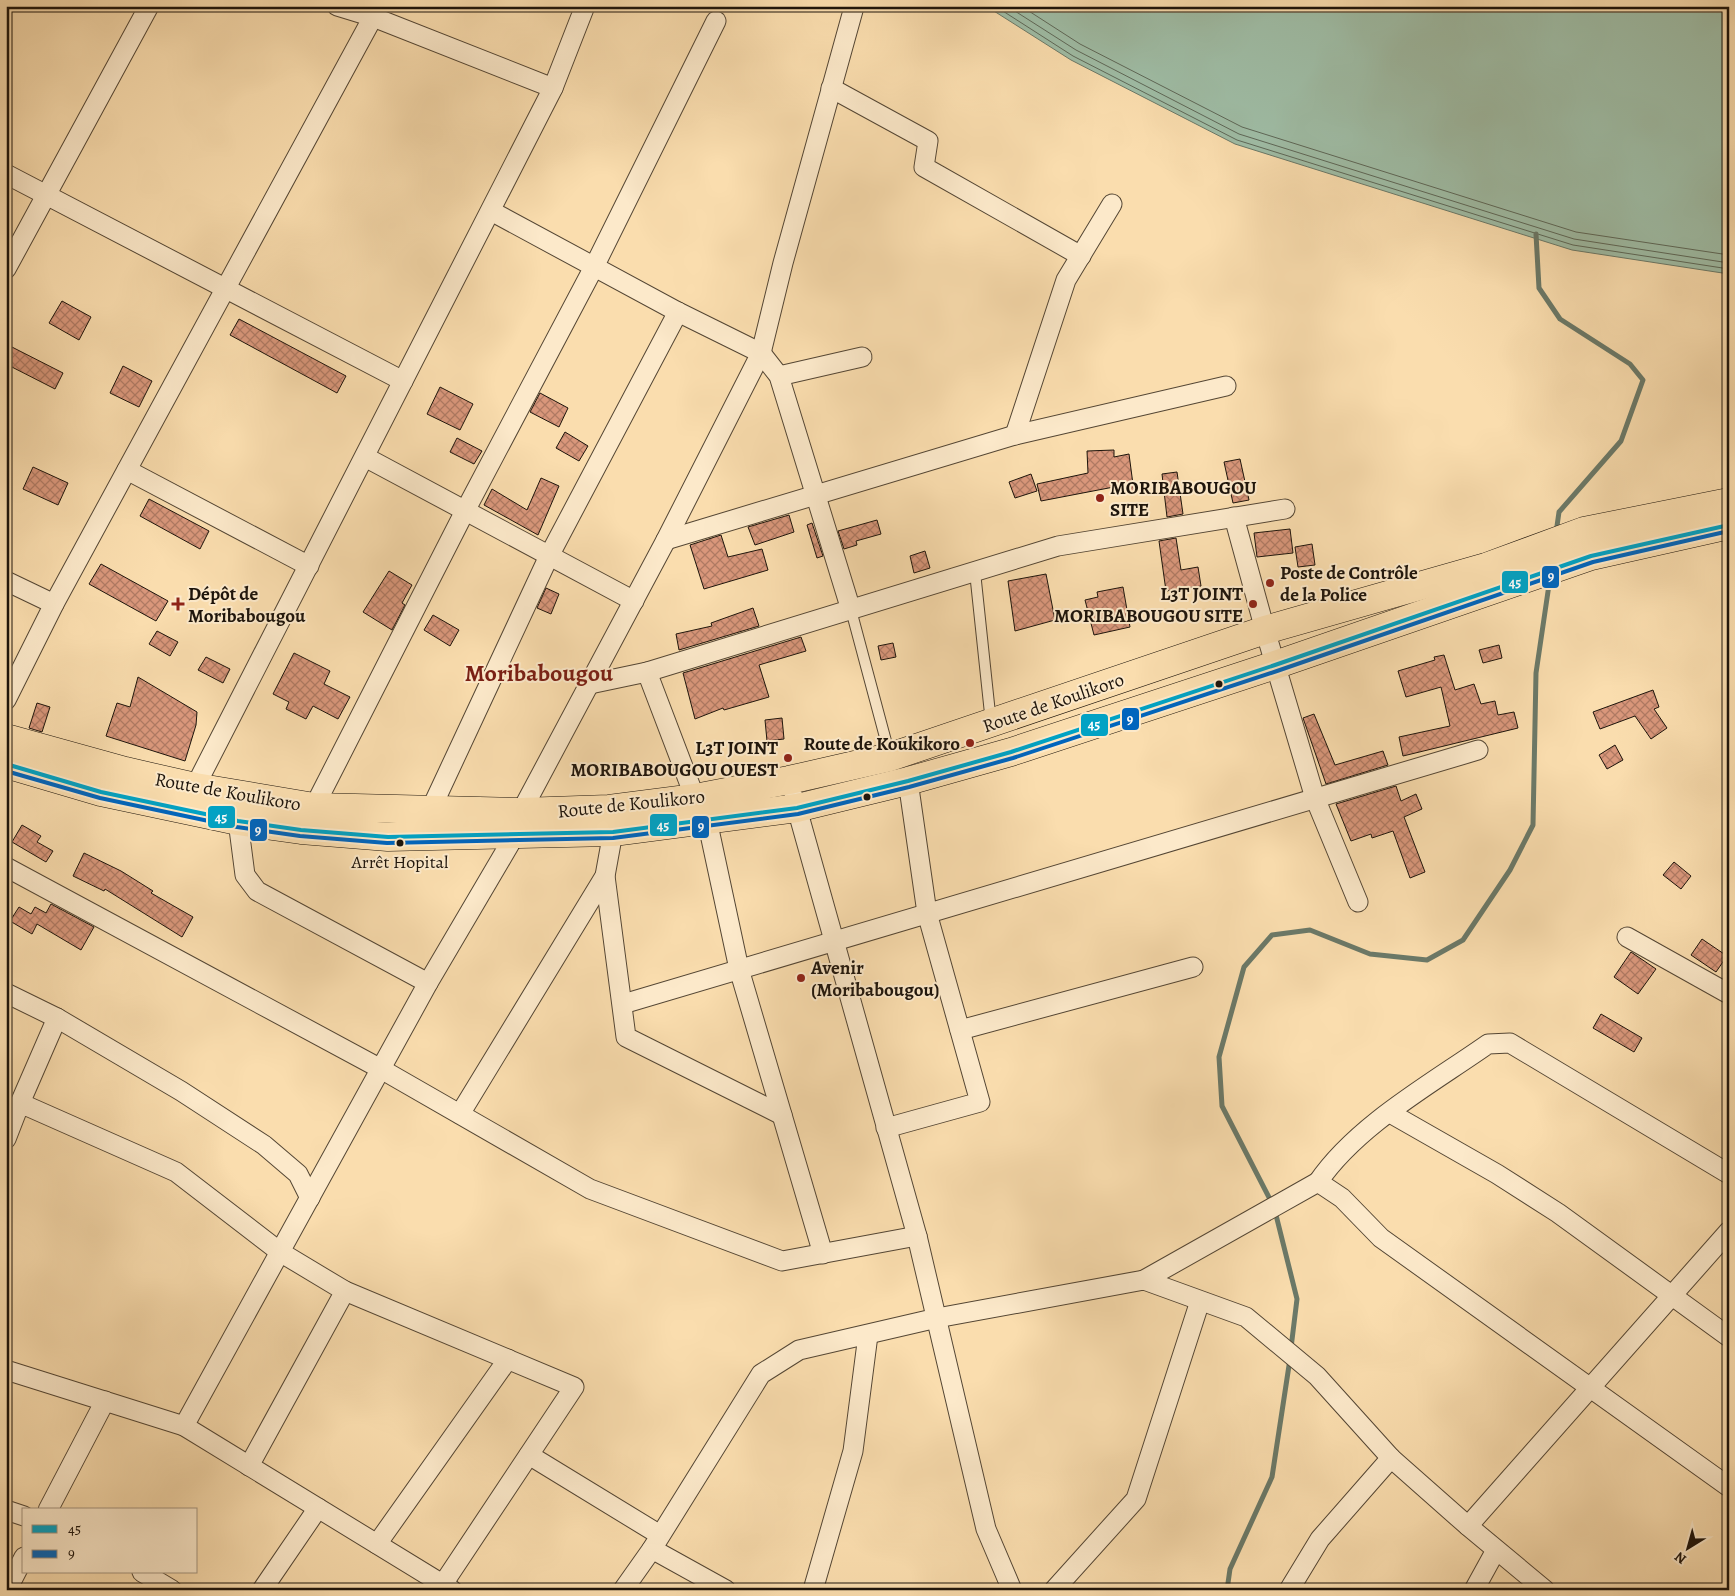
<svg xmlns="http://www.w3.org/2000/svg" width="1735" height="1596" font-family="Alegreya,serif">
<style>
.water{fill:#9fbda6;stroke:#6b7968}
.lines{fill:none;stroke-linecap:round;stroke-linejoin:round}
.shore{stroke:#5e6858;stroke-width:1}
.stream{stroke:#6b7968;stroke-width:5}
.building{fill:url(#building-cross-hatch);stroke:#1d140b}
.lane-casing{stroke:#544634;stroke-width:12}
.street-casing{stroke:#544634;stroke-width:21}
.primary-casing{stroke:#1d140b;stroke-width:29}
.lane{stroke:#fce9ca;stroke-width:10}
.street{stroke:#fce9ca;stroke-width:19}
.primary{stroke:#faddae;stroke-width:28}
.bus-1-casing{stroke:#fce9ca;stroke-width:8}
.bus-2-casing{stroke:#fce9ca;stroke-width:8}
.bus-1{stroke:#01a2c4;stroke-width:4}
.bus-2{stroke:#0065bd;stroke-width:4}
.poi-dot{fill:#8f2418;stroke:#fce9ca;stroke-width:2}
.bus-dot{fill:#1d140b;stroke:#fce9ca;stroke-width:2}
.labels{text-anchor:middle;stroke-width:4;stroke-linejoin:round;paint-order:stroke}
.bus-label{font-size:18px;fill:#1d140b;stroke:#fce9ca}
.poi-label{font-size:19px;font-weight:bold;fill:#1d140b;stroke:#fce9ca;text-anchor:start}
.street-label{font-size:19px;fill:#1d140b;stroke:#fce9ca}
.district-label{font-size:24px;font-weight:bold;fill:#7a1f14;stroke:#fce9ca}
.line-badge{stroke:#fce9ca;stroke-width:2}
.badge-label{font-size:14px;text-anchor:middle;font-weight:bold;fill:#fff}
</style>
<defs>
<pattern id="building-cross-hatch" width="8" height="8" patternUnits="userSpaceOnUse" patternTransform="scale(1.25)"><rect width="8" height="8" fill="#d9977b"/><path d="M0 0l8 8M0 8l8-8" fill="none" stroke="#af7a63"/></pattern>
</defs>
<rect width="100%" height="100%" fill="#faddae"/>
<filter id="stains"><feTurbulence type="fractalNoise" baseFrequency=".004" numOctaves="4"/><feColorMatrix values="0 0 0 0 .2 0 0 0 0 .09 0 0 0 0 .02 0 0 0 .5 -.17"/></filter>
<radialGradient id="worn" r=".72"><stop offset=".6" stop-color="#630" stop-opacity="0"/><stop offset="1" stop-color="#630" stop-opacity=".3"/></radialGradient>
<polygon class="water" points="986,6 1729,6 1729,274 1572,250 1235,144 1071,60"/>
<g class="lines">
<g class="shore">
<polyline points="995,6 1073,56 1237,140 1573,245 1729,269"/>
<polyline points="1007,6 1076,50 1239,134 1574,239 1729,263"/>
<polyline points="1021,6 1080,44 1242,127 1576,232 1729,255"/>
</g>
<g class="stream">
<polyline points="1536,234 1539,288 1560,319 1630,364 1643,380 1621,441 1559,512 1556,533"/>
<polyline points="1291,1348 1297,1299 1274,1207 1222,1106 1219,1057 1244,967 1272,935 1310,930 1370,954 1427,960 1463,940 1510,870 1533,825 1536,673 1550,578"/>
<polyline points="1227,1590 1230,1569 1272,1477 1290,1359"/>
</g>
</g>
<g class="building">
<polygon points="62,301 91,317 79,340 49,323"/>
<polygon points="239,319 346,376 337,393 230,335"/>
<polygon points="6,344 63,373 55,389 6,364"/>
<polygon points="123,366 152,381 139,407 110,393"/>
<polygon points="440,387 473,404 460,430 427,414"/>
<polygon points="540,393 568,408 559,427 530,412"/>
<polygon points="565,432 588,446 579,461 556,448"/>
<polygon points="457,438 482,451 474,464 450,452"/>
<polygon points="1114,450 1114,457 1129,454 1134,492 1120,494 1119,486 1041,501 1037,484 1088,473 1087,451"/>
<polygon points="1240,459 1249,500 1233,503 1224,462"/>
<polygon points="33,467 68,483 58,505 23,489"/>
<polygon points="1177,472 1183,514 1167,517 1162,474"/>
<polygon points="1031,474 1037,491 1015,498 1009,482"/>
<polygon points="541,478 559,486 538,535 484,505 492,489 527,510"/>
<polygon points="149,499 209,531 200,549 140,516"/>
<polygon points="789,515 794,532 755,545 748,527"/>
<polygon points="877,520 881,534 856,541 857,545 844,549 838,531"/>
<polygon points="812,523 823,556 817,558 807,525"/>
<polygon points="1290,529 1293,553 1257,557 1254,533"/>
<polygon points="721,535 728,557 762,549 768,570 704,589 690,545"/>
<polygon points="1176,538 1181,570 1198,567 1201,586 1166,591 1159,541"/>
<polygon points="1312,544 1315,565 1298,567 1295,547"/>
<polygon points="925,551 930,568 914,573 910,556"/>
<polygon points="101,564 168,601 156,621 89,584"/>
<polygon points="389,571 412,585 402,603 405,605 392,630 363,612"/>
<polygon points="1046,574 1055,620 1015,631 1008,581"/>
<polygon points="1123,587 1130,627 1094,635 1085,600 1098,597 1097,592"/>
<polygon points="546,588 559,594 551,614 537,608"/>
<polygon points="753,608 759,626 679,650 676,634 712,626 711,623"/>
<polygon points="433,615 459,630 450,646 424,630"/>
<polygon points="157,631 178,642 170,656 149,644"/>
<polygon points="801,637 806,651 759,665 769,697 724,710 723,708 695,719 683,673"/>
<polygon points="893,643 896,657 881,660 878,646"/>
<polygon points="1499,645 1502,658 1483,663 1479,650"/>
<polygon points="294,653 330,671 324,684 350,697 338,719 313,706 306,719 286,709 289,702 273,694"/>
<polygon points="1444,655 1455,690 1474,684 1481,704 1495,701 1498,715 1514,712 1518,728 1403,756 1399,737 1450,726 1441,687 1406,697 1398,671 1435,660 1434,657"/>
<polygon points="206,657 230,669 223,683 198,670"/>
<polygon points="138,677 197,712 196,725 185,761 106,736 117,703 130,707"/>
<polygon points="1653,690 1659,707 1654,709 1667,728 1651,739 1635,716 1600,729 1593,712"/>
<polygon points="37,703 50,707 42,732 29,728"/>
<polygon points="1314,714 1335,765 1383,751 1388,765 1326,784 1303,718"/>
<polygon points="782,718 784,739 767,741 765,720"/>
<polygon points="1615,745 1623,760 1607,769 1599,755"/>
<polygon points="1396,786 1401,801 1416,794 1422,809 1404,817 1425,872 1410,878 1393,831 1372,838 1371,834 1351,841 1336,804"/>
<polygon points="22,825 41,836 37,842 53,851 46,862 12,842"/>
<polygon points="84,853 121,871 153,891 151,893 193,917 182,937 105,889 104,891 73,876"/>
<polygon points="1674,862 1691,876 1681,889 1663,875"/>
<polygon points="51,904 94,927 81,950 37,924 32,934 10,921 19,907 31,914 35,907 46,913"/>
<polygon points="1702,939 1727,956 1716,972 1691,955"/>
<polygon points="1631,952 1656,969 1638,994 1614,977"/>
<polygon points="1601,1014 1642,1038 1634,1052 1593,1028"/>
</g>
<g class="lines">
<defs>
<g id="lane">
<polyline points="975,572 991,723"/>
<polyline points="851,610 890,756"/>
</g>
<g id="street">
<polyline points="337,6 373,17 553,88"/>
<polyline points="831,88 928,141 924,167 1081,256"/>
<polyline points="6,174 403,381"/>
<polyline points="491,211 678,312 761,353 779,376 851,610"/>
<polyline points="6,269 149,6"/>
<polyline points="779,376 862,357"/>
<polyline points="1015,435 1066,280 1112,204"/>
<polyline points="365,457 634,601"/>
<polyline points="127,470 309,566"/>
<polyline points="1234,517 1265,630 1315,798 1358,902"/>
<polyline points="666,540 1015,435 1226,386"/>
<polyline points="6,581 54,604"/>
<polyline points="647,672 695,798"/>
<polyline points="590,684 647,672 1058,546 1285,509"/>
<polyline points="6,700 54,604 373,17"/>
<polyline points="195,787 553,88 585,6"/>
<polyline points="794,798 917,1236 986,1529 1012,1590"/>
<polyline points="314,807 465,511 594,267 716,21"/>
<polyline points="431,809 549,556 678,312"/>
<polyline points="521,812 666,540 761,353 783,263 854,7"/>
<polyline points="707,820 739,969 823,1254"/>
<polyline points="238,821 245,875 257,891 428,983"/>
<polyline points="613,832 605,876 626,1037 782,1115"/>
<polyline points="6,867 381,1069 590,1189 782,1261 917,1236"/>
<polyline points="1627,937 1729,994"/>
<polyline points="6,993 57,1018 181,1091 264,1145 298,1174 310,1198"/>
<polyline points="623,1004 1478,750"/>
<polyline points="960,1030 1193,967"/>
<polyline points="20,1103 57,1018"/>
<polyline points="1390,1113 1497,1174 1558,1213 1729,1337"/>
<polyline points="460,1114 605,876"/>
<polyline points="886,1128 980,1102 927,913 908,781"/>
<polyline points="6,1139 20,1103 176,1172 280,1252 345,1291 574,1387 439,1590"/>
<path d="M1318,1182C1357,1125 1431,1084 1488,1044L1510,1043L1729,1174"/>
<polyline points="1144,1280 1318,1182 1342,1198 1381,1238 1729,1487"/>
<polyline points="6,1370 184,1426 452,1590"/>
<polyline points="184,1426 428,983 515,835"/>
<polyline points="529,1455 660,1535"/>
<polyline points="249,1466 345,1291"/>
<polyline points="6,1510 24,1516"/>
<polyline points="48,1510 105,1401"/>
<polyline points="1468,1526 1729,1231"/>
<polyline points="377,1544 508,1359"/>
<polyline points="652,1549 726,1590"/>
<polyline points="142,1572 172,1590"/>
<polyline points="7,1590 24,1557"/>
<polyline points="262,1590 318,1508"/>
<polyline points="623,1590 652,1549 761,1374 799,1350 937,1318 1144,1280 1246,1317 1317,1376 1391,1458 1468,1526 1545,1590"/>
<polyline points="813,1590 853,1451 868,1335"/>
<polyline points="1054,1590 1136,1499 1200,1301"/>
<polyline points="1289,1590 1320,1539 1391,1458"/>
<polyline points="1474,1590 1496,1550"/>
</g>
<g id="primary">
<polyline points="6,738 125,771 195,787 314,807 521,812 609,809 695,798 789,780 890,757 1265,630 1486,567 1584,531 1729,502"/>
<polyline points="6,764 101,792 238,821 301,830 388,837 613,832 797,808 908,781 1011,752 1275,665 1591,556 1729,525"/>
</g>
</defs>
<use href="#lane" class="lane-casing"/>
<use href="#street" class="street-casing"/>
<use href="#primary" class="primary-casing"/>
<use href="#lane" class="lane"/>
<use href="#street" class="street"/>
<use href="#primary" class="primary"/>
<defs>
<polyline id="bus-1" points="6,764 101,792 238,821 301,830 388,837 613,832 797,808 908,781 1011,752 1275,665 1591,556 1729,525"/>
<polyline id="bus-2" points="6,771 100,798 237,827 300,836 387,843 613,838 798,814 909,787 1013,758 1277,671 1593,562 1729,531"/>
</defs>
<use href="#bus-1" class="bus-1-casing"/>
<use href="#bus-2" class="bus-2-casing"/>
<use href="#bus-1" class="bus-1"/>
<use href="#bus-2" class="bus-2"/>
</g>
<g class="poi-dot">
<circle cx="1100" cy="498" r="5"/>
<circle cx="1270" cy="583" r="5"/>
<path d="M175.5 596.5h5v5h5v5h-5v5h-5v-5h-5v-5h5z"/>
<circle cx="1253" cy="604" r="5"/>
<circle cx="970" cy="743" r="5"/>
<circle cx="788" cy="758" r="5"/>
<circle cx="801" cy="978" r="5"/>
</g>
<g class="bus-dot">
<circle cx="1219" cy="684" r="4.5"/>
<circle cx="867" cy="797" r="4.5"/>
<circle cx="400" cy="843" r="4.5"/>
</g>
<g class="labels">
<g class="bus-label">
<text x="400" y="868">Arrêt Hopital</text>
</g>
<g class="poi-label">
<text x="1110" y="494">MORIBABOUGOU<tspan x="1110" dy="22">SITE</tspan></text>
<text x="1280" y="579">Poste de Contrôle<tspan x="1280" dy="22">de la Police</tspan></text>
<text x="188" y="600">Dépôt de<tspan x="188" dy="22">Moribabougou</tspan></text>
<text x="1243" y="600" text-anchor="end">L3T JOINT<tspan x="1243" dy="22">MORIBABOUGOU SITE</tspan></text>
<text x="960" y="750" text-anchor="end">Route de Koukikoro</text>
<text x="778" y="754" text-anchor="end">L3T JOINT<tspan x="778" dy="22">MORIBABOUGOU OUEST</tspan></text>
<text x="811" y="974">Avenir<tspan x="811" dy="22">(Moribabougou)</tspan></text>
</g>
<g class="street-label">
<text transform="translate(1053 702) rotate(-19)" y="7">Route de Koulikoro</text>
<text transform="translate(228 791) rotate(10)" y="7">Route de Koulikoro</text>
<text transform="translate(631 803) rotate(-6)" y="7">Route de Koulikoro</text>
</g>
<g class="district-label">
<text x="539" y="681">Moribabougou</text>
</g>
</g>
<g class="line-badge">
<rect x="1541" y="565" width="19" height="24" rx="5" fill="#0065bd"/>
<rect x="1501" y="570" width="28" height="24" rx="5" fill="#01a2c4"/>
<rect x="1121" y="707" width="19" height="24" rx="5" fill="#0065bd"/>
<rect x="1080" y="713" width="29" height="24" rx="5" fill="#01a2c4"/>
<rect x="207" y="805" width="29" height="24" rx="5" fill="#01a2c4"/>
<rect x="649" y="813" width="29" height="24" rx="5" fill="#01a2c4"/>
<rect x="691" y="815" width="19" height="24" rx="5" fill="#0065bd"/>
<rect x="249" y="818" width="19" height="24" rx="5" fill="#0065bd"/>
</g>
<g class="badge-label">
<text x="1551" y="581">9</text>
<text x="1515" y="587">45</text>
<text x="1130" y="724">9</text>
<text x="1094" y="729">45</text>
<text x="221" y="822">45</text>
<text x="663" y="830">45</text>
<text x="701" y="831">9</text>
<text x="258" y="835">9</text>
</g>
<rect width="1735" height="1596" fill="none" stroke="#faddae" stroke-width="25"/>
<rect x="8" y="8" width="1720" height="1581" fill="none" stroke="#1d140b" stroke-width="2.5"/>
<rect x="12" y="12" width="1710" height="1571" fill="none" stroke="#1d140b"/>
<rect x="22" y="1508" width="175" height="65" fill="#fce9ca" stroke="#a3947e"/>
<rect x="32" y="1525" width="25" height="8" fill="#01a2c4" stroke="#a3947e"/>
<text x="68" y="1534" font-size="15" fill="#1d140b">45</text>
<rect x="32" y="1550" width="25" height="8" fill="#0065bd" stroke="#a3947e"/>
<text x="68" y="1558" font-size="15" fill="#1d140b">9</text>
<g transform="translate(1688 1548) rotate(217)" stroke="#fce9ca" stroke-width="4" paint-order="stroke">
<path d="M0-4L9 19L0 12L-9 19Z" fill="#1d140b"/>
<text y="-8" font-size="14" font-weight="bold" text-anchor="middle" fill="#1d140b">N</text>
</g>
<rect width="100%" height="100%" filter="url(#stains)"/>
<rect width="100%" height="100%" fill="url(#worn)"/>
</svg>
